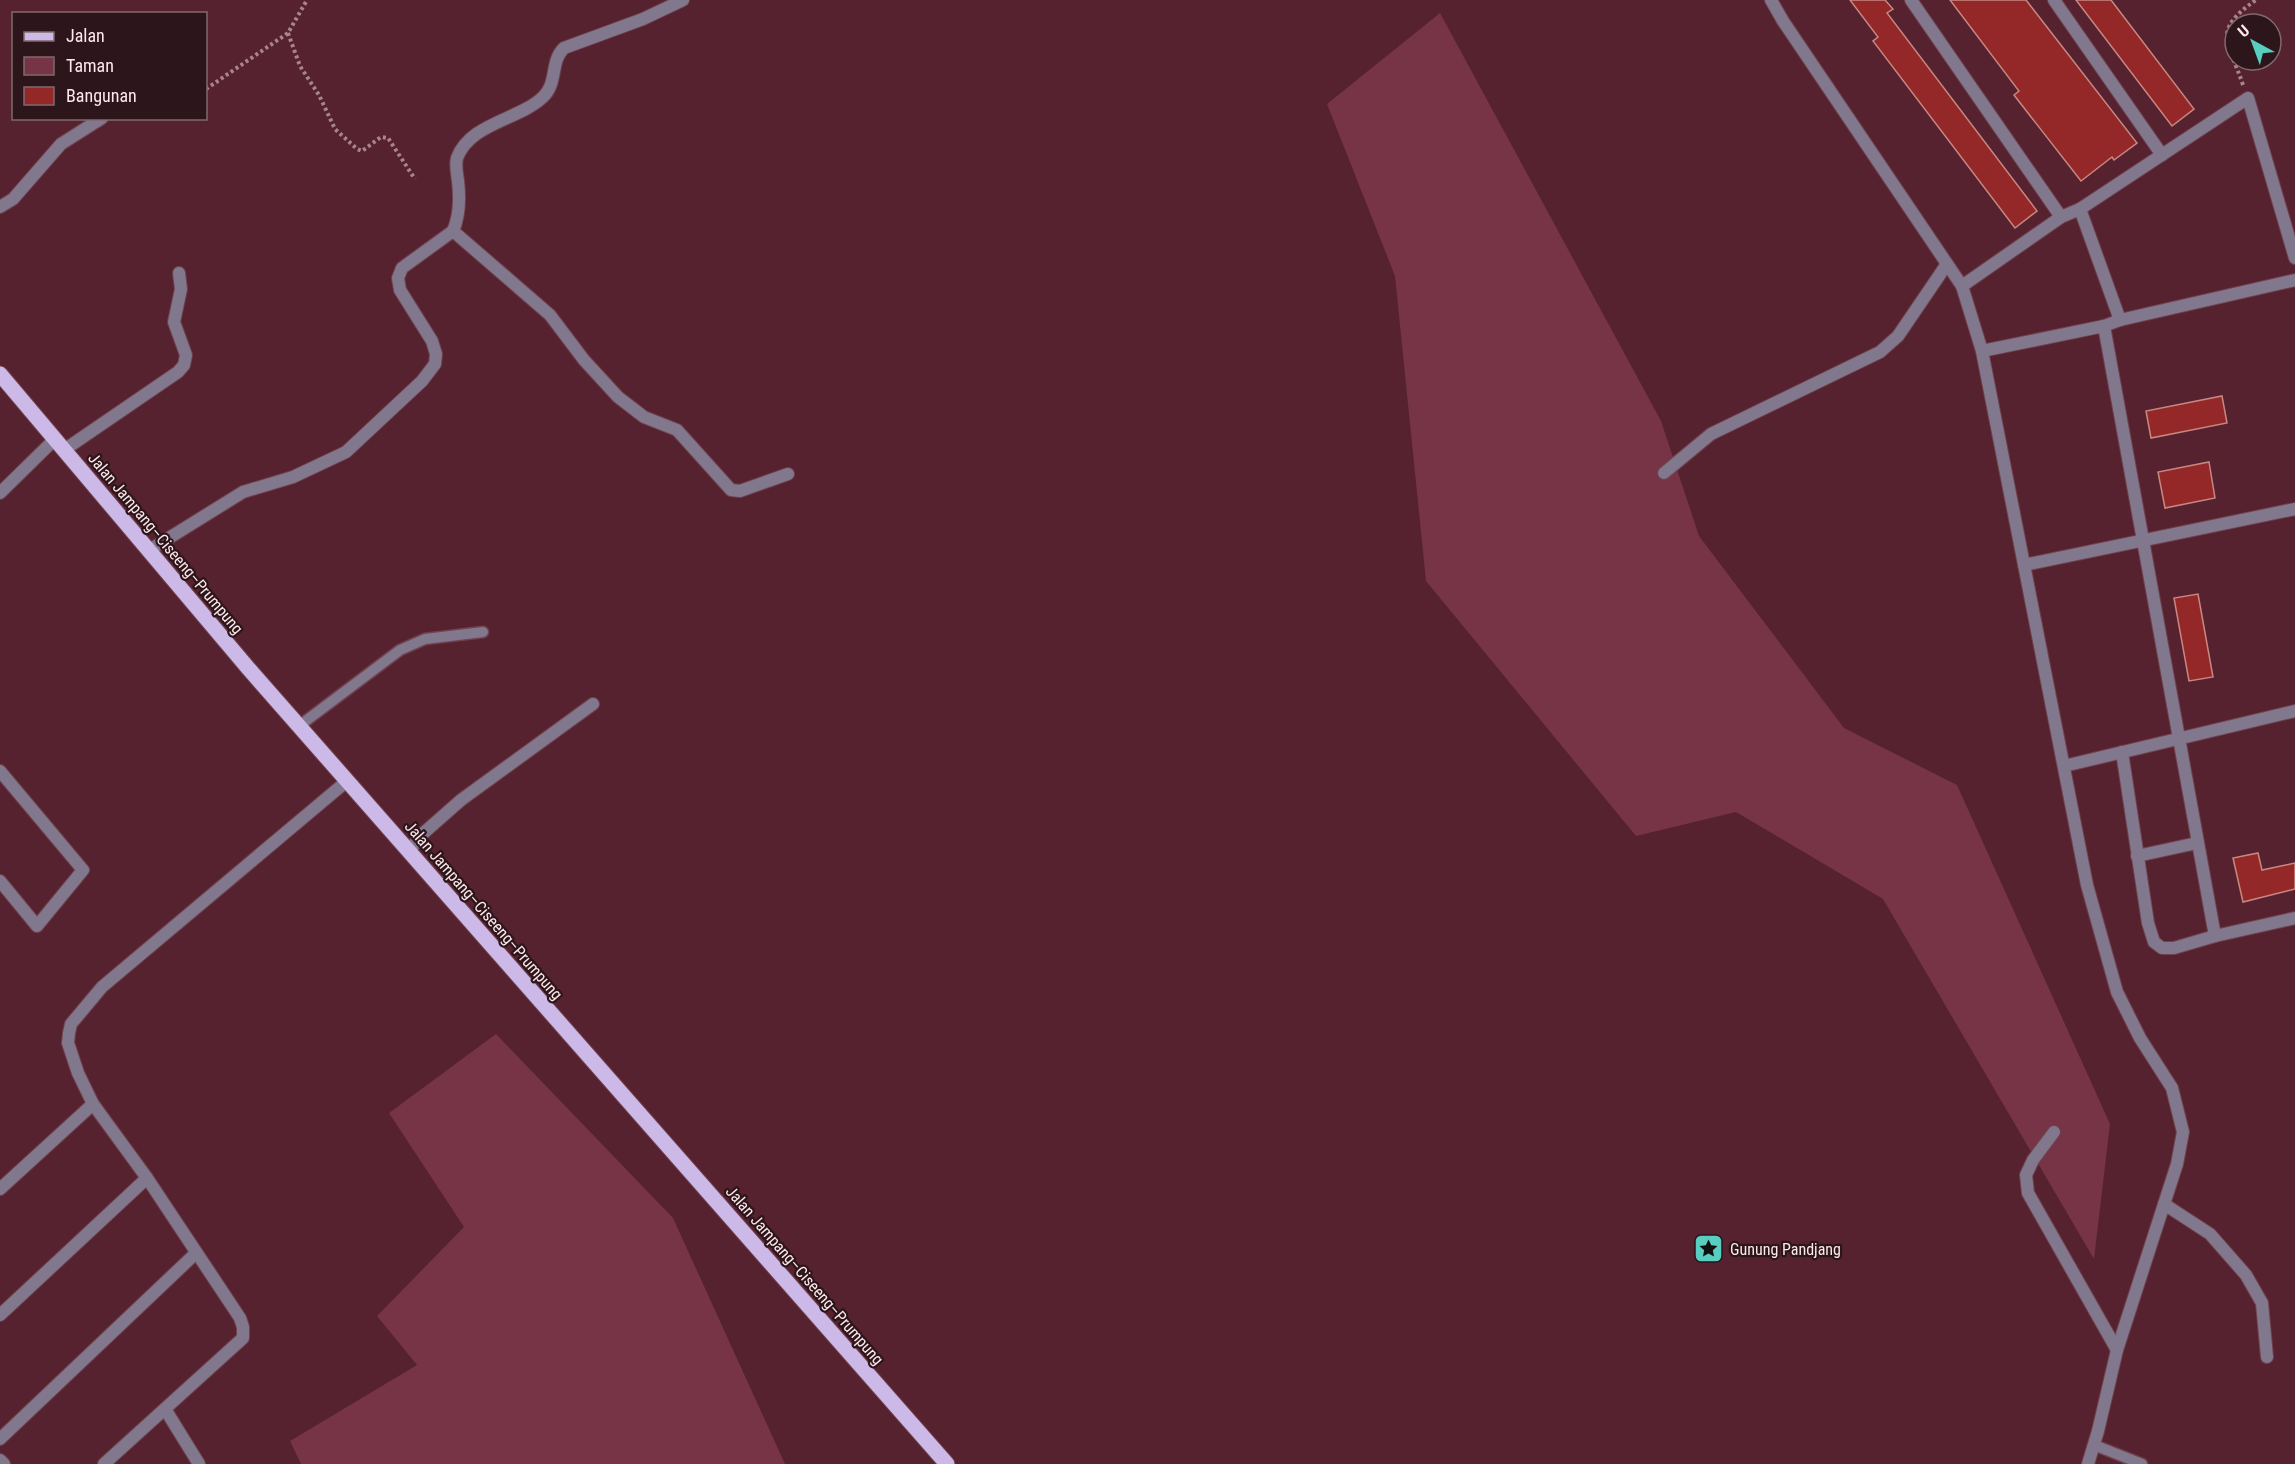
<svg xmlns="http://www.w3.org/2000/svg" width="2295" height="1464" font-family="'Roboto Condensed',sans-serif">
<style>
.green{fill:#763446}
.building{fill:#942828;stroke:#c78882;stroke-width:1.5}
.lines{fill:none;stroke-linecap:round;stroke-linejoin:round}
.lane-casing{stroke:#71424e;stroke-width:13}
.street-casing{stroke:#71424e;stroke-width:14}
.primary-casing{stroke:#71424e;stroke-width:17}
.path{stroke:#a9848d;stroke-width:4;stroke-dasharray:3 3;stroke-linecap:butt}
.lane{stroke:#81788e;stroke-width:10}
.street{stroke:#81788e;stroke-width:12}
.primary{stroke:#cdb9e7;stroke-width:15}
.labels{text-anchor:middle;stroke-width:4.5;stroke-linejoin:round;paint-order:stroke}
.street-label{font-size:16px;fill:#fde8eb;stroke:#2c151b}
.poi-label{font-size:16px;fill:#fde8eb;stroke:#2c151b;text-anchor:start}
</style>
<rect width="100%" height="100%" fill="#562230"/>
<g class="green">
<polygon points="1440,13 1661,421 1699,536 1844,728 1957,785 2110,1124 2094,1259 1883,899 1736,812 1636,836 1426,581 1395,276 1327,104"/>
<polygon points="496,1034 673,1218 785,1464 301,1464 290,1441 417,1365 377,1316 464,1227 389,1113"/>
</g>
<g class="building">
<polygon points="1850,0 1885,0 1893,9 1887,13 2037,211 2015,228 1873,41 1878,37"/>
<polygon points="1950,0 2026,0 2137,143 2114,160 2112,157 2081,181 2014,95 2019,91"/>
<polygon points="2076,0 2111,0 2194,109 2172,126"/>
<polygon points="2222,396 2227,423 2151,438 2146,411"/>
<polygon points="2209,462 2215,498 2165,508 2158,472"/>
<polygon points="2198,594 2213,677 2189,681 2174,598"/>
<polygon points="2258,853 2262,870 2295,863 2295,889 2243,902 2233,858"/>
</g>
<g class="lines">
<defs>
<g id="lane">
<polyline points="299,726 400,650 425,639 483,632"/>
<polyline points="2094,1445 2142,1464"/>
</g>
<g id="street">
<polyline points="1771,0 1783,21 1962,286 1982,351 2087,885 2117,992 2140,1038 2172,1088 2183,1132 2177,1164 2117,1350 2098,1431 2088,1464"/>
<polyline points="1911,0 2061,217"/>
<polyline points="2054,0 2162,155"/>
<polyline points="0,207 13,199 61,144 102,118"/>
<polyline points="2080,209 2120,320"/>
<polyline points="453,231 550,315 584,360 618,397 644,417 677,430 731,490 740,491 788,474"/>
<polyline points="1962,286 2061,217 2080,209 2248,98 2295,258"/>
<polyline points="2104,326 2215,936"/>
<polyline points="1982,351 2104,326 2120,320 2295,280"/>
<polyline points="64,450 178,372 184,365 186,355 174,322 181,289 179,273"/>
<polyline points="1664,473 1711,434 1880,352 1898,336 1947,264"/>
<polyline points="0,493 55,439"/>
<path d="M148,551L243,492L293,477L346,452L422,381L435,364L436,354L432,341L400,290L398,278L402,268L453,231C460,215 460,198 458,181C457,173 455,165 457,158C470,123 519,120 543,97C558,83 550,61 564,48L643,19L683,0"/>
<polyline points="2024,565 2295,509"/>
<polyline points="2122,752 2148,923 2154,942 2162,948 2174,948 2215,936 2295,918"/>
<polyline points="2064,766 2295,711"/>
<polyline points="0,771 83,870 37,926 0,881"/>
<polyline points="409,852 419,837 461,800 593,704"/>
<polyline points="2137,856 2197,843"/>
<polyline points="2054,1132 2033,1160 2026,1175 2028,1193 2117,1350"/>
<polyline points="0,1189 93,1104"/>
<polyline points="2164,1204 2210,1234 2246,1275 2262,1303 2267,1357"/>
<polyline points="0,1315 147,1178"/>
<polyline points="165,1409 199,1464"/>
<polyline points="0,1439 196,1253"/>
<polyline points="0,1460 4,1464"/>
<polyline points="104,1464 243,1338 243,1327 240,1318 147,1178 93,1104 78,1073 68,1043 69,1033 71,1024 102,987 347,781"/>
</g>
<polyline id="primary" points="0,374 248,668 947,1464"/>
</defs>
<use href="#lane" class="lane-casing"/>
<use href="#street" class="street-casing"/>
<use href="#primary" class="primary-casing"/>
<g class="path">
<polyline points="288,33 300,66 319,95 335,129 357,149 362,151 381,137 388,138 415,179"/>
<path d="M2243,85C2229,42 2210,32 2256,0"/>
<polyline points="206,89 288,33 307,0"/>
</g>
<use href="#lane" class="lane"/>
<use href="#street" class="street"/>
<use href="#primary" class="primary"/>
</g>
<defs>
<symbol id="sight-square" viewBox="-11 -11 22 22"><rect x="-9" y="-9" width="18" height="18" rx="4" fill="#58cec0" stroke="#2c151b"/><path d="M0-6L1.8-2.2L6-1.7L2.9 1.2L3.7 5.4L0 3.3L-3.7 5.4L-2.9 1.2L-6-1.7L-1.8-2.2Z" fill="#111"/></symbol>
</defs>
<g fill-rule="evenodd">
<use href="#sight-square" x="1692" y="1232" width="33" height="33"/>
</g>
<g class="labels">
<g class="street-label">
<text transform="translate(166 543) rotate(50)" y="6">Jalan Jampang–Ciseeng–Prumpung</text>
<text transform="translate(484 910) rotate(49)" y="6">Jalan Jampang–Ciseeng–Prumpung</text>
<text transform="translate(805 1275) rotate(49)" y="6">Jalan Jampang–Ciseeng–Prumpung</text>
</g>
<g class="poi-label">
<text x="1730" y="1255">Gunung Pandjang</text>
</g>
</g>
<rect x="12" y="12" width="195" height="108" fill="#2c151b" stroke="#80696e" stroke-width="1.5"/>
<rect x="24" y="32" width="30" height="9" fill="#cdb9e7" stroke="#80696e" stroke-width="1.5"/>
<text x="66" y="42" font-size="18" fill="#fde8eb">Jalan</text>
<rect x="24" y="57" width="30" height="18" fill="#763446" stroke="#80696e" stroke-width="1.5"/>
<text x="66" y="72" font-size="18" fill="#fde8eb">Taman</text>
<rect x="24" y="87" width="30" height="18" fill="#942828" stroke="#80696e" stroke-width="1.5"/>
<text x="66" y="102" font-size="18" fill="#fde8eb">Bangunan</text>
<g transform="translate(2253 42) rotate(319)"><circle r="28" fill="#2c151b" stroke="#80696e" stroke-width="1.5"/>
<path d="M0-4.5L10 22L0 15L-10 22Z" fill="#58cec0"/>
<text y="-9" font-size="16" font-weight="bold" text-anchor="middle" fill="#fde8eb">U</text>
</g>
</svg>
